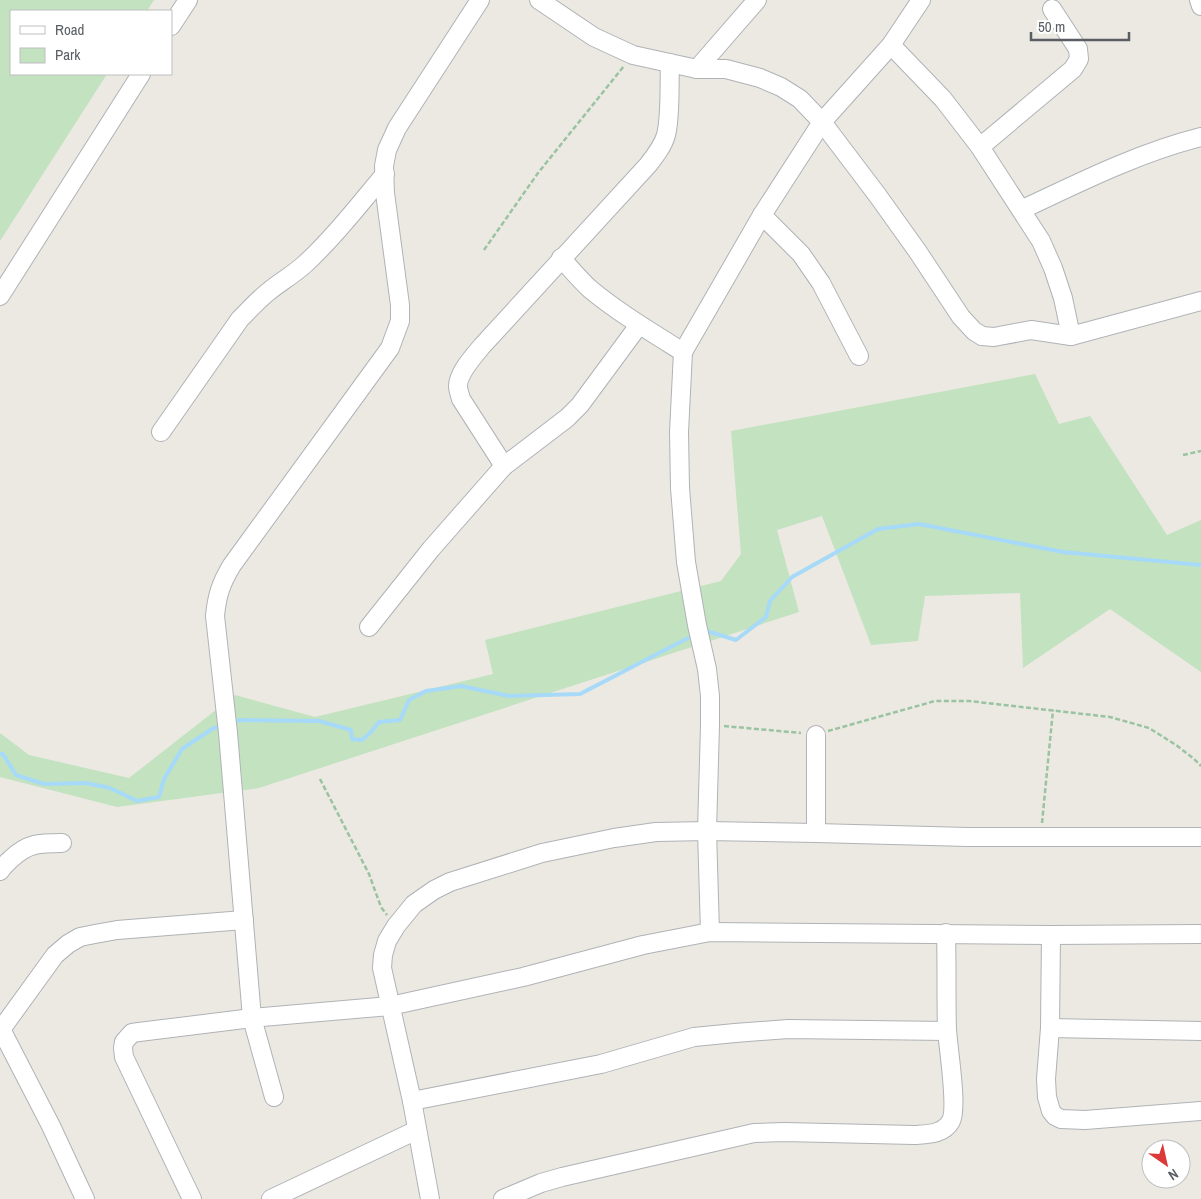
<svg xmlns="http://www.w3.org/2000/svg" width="1201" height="1199" font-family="'Archivo Narrow',sans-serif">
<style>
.green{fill:#c2e2c0}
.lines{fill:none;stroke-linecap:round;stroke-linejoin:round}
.stream{stroke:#a6daf8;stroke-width:4}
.minor-casing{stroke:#afb3b6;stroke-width:20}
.path{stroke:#9ac3a2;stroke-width:2.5;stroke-dasharray:5 2.5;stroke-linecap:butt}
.minor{stroke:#fff;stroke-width:18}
</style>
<rect width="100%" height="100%" fill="#ece9e2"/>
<g class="green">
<polygon points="0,0 154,0 147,11 11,11 11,74 107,74 0,241"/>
<polygon points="1035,374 1059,424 1090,416 1167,535 1201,520 1201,672 1110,609 1023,668 1020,593 925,596 918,641 871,645 822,516 777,530 799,612 259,788 117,807 0,777 0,733 29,755 129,778 235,695 315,717 493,674 485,640 721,581 741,554 731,431"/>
</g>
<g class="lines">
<g class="stream">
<polyline points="707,631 736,640 766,617 770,601 792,577 878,529 919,524 1063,552 1201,565"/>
<polyline points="232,723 240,720 319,721 351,730 352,739 362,740 372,731 379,722 400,720 409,700 426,691 461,686 509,696 580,694 688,638"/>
<polyline points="0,754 3,754 16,775 44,784 86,783 110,788 137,801 159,797 164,779 182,749 212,729 223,725"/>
</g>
<defs>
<g id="minor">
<polyline points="539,0 594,37 633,55 697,69 726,69 760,78 781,87 800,99 822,122 878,196 918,252 961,317 974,331 982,336 994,337 1031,330 1071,336 1201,301"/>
<polyline points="1199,0 1201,6"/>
<polyline points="171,26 188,0"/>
<polyline points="891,45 943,99 980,147 1041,241 1053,268 1063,298 1071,336"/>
<polyline points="697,69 757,0"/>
<polyline points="980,147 1073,69 1079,59 1078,49 1052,9"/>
<path d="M1021,210C1080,182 1138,153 1201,137"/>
<polyline points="762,215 801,254 821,283 859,356"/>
<path d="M561,258C571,269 580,280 590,289C619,313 651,332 683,352"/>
<polyline points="0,296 141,74"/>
<path d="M161,432L240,319C249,310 258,300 268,292C280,282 293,275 305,264C334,237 359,205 385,174"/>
<path d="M504,466L461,399C460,395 458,390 458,386C458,373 473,357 482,346L648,165C655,156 663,146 666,135C671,115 669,84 670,63"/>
<polyline points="369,627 431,549 504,466 567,418 580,405 639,325"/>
<polyline points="816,735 816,833"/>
<path d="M0,871C3,866 7,863 11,859C28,843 39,843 62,843"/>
<polyline points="710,932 707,831 710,725 710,696 707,669 697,625 686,562 680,488 679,432 683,352 762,215 822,122 891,45 921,0"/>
<polyline points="1051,935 1050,1028 1046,1079 1047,1097 1051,1111 1055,1116 1061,1119 1085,1120 1201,1111"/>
<polyline points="0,1028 1,1029 51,1126 85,1199"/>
<polyline points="1050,1028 1201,1031"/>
<polyline points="0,1031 55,955 68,944 80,937 95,934 117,930 244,920"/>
<path d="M274,1097L252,1018L228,733L215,616C217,595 221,583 232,565L390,348L400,321V305L385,193L384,166L387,150L397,128L480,0"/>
<polyline points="412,1101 601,1064 694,1037 735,1033 788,1029 947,1031"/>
<polyline points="192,1199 124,1057 123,1048 124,1042 132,1033 139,1032 252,1018 390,1006 523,977 643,945 710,932 1051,935 1201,934"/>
<polyline points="271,1199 417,1130"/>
<polyline points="430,1199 412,1101 382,968 383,955 387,941 396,926 414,904 434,890 450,882 542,853 614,838 656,832 707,831 816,833 968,837 1201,837"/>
<path d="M503,1199L541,1183L562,1177L754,1133L784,1132L914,1135C927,1134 943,1135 951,1121C958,1107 948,1048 947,1029C946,997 947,965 946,933"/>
</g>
</defs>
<use href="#minor" class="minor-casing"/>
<g class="path">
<polyline points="484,250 538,173 624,66"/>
<polyline points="1183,455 1201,451"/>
<polyline points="724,726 801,733"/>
<polyline points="828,731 935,701 969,701 1110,717 1149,728 1176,745 1193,758 1201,766"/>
<polyline points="320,779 369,874 381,907 387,915"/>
<polyline points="1042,823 1053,710"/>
</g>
<use href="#minor" class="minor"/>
</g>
<rect x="10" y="10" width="162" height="65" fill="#ffffff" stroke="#bdbfc0"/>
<rect x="20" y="26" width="25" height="8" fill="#ffffff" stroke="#bdbfc0"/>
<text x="55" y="35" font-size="15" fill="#5a5e62">Road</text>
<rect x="20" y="48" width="25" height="15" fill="#c2e2c0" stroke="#bdbfc0"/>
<text x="55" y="60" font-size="15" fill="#5a5e62">Park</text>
<g transform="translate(1166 1164) rotate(146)"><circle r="24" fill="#ffffff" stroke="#bdbfc0"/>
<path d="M0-4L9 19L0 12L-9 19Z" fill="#dc3938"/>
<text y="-8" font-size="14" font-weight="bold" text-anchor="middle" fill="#5a5e62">N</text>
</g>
<path d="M1031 32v8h98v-8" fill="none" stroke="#5a5e62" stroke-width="2.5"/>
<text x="1038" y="32" font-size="15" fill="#5a5e62" stroke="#ffffff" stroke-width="4" paint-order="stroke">50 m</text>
</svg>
